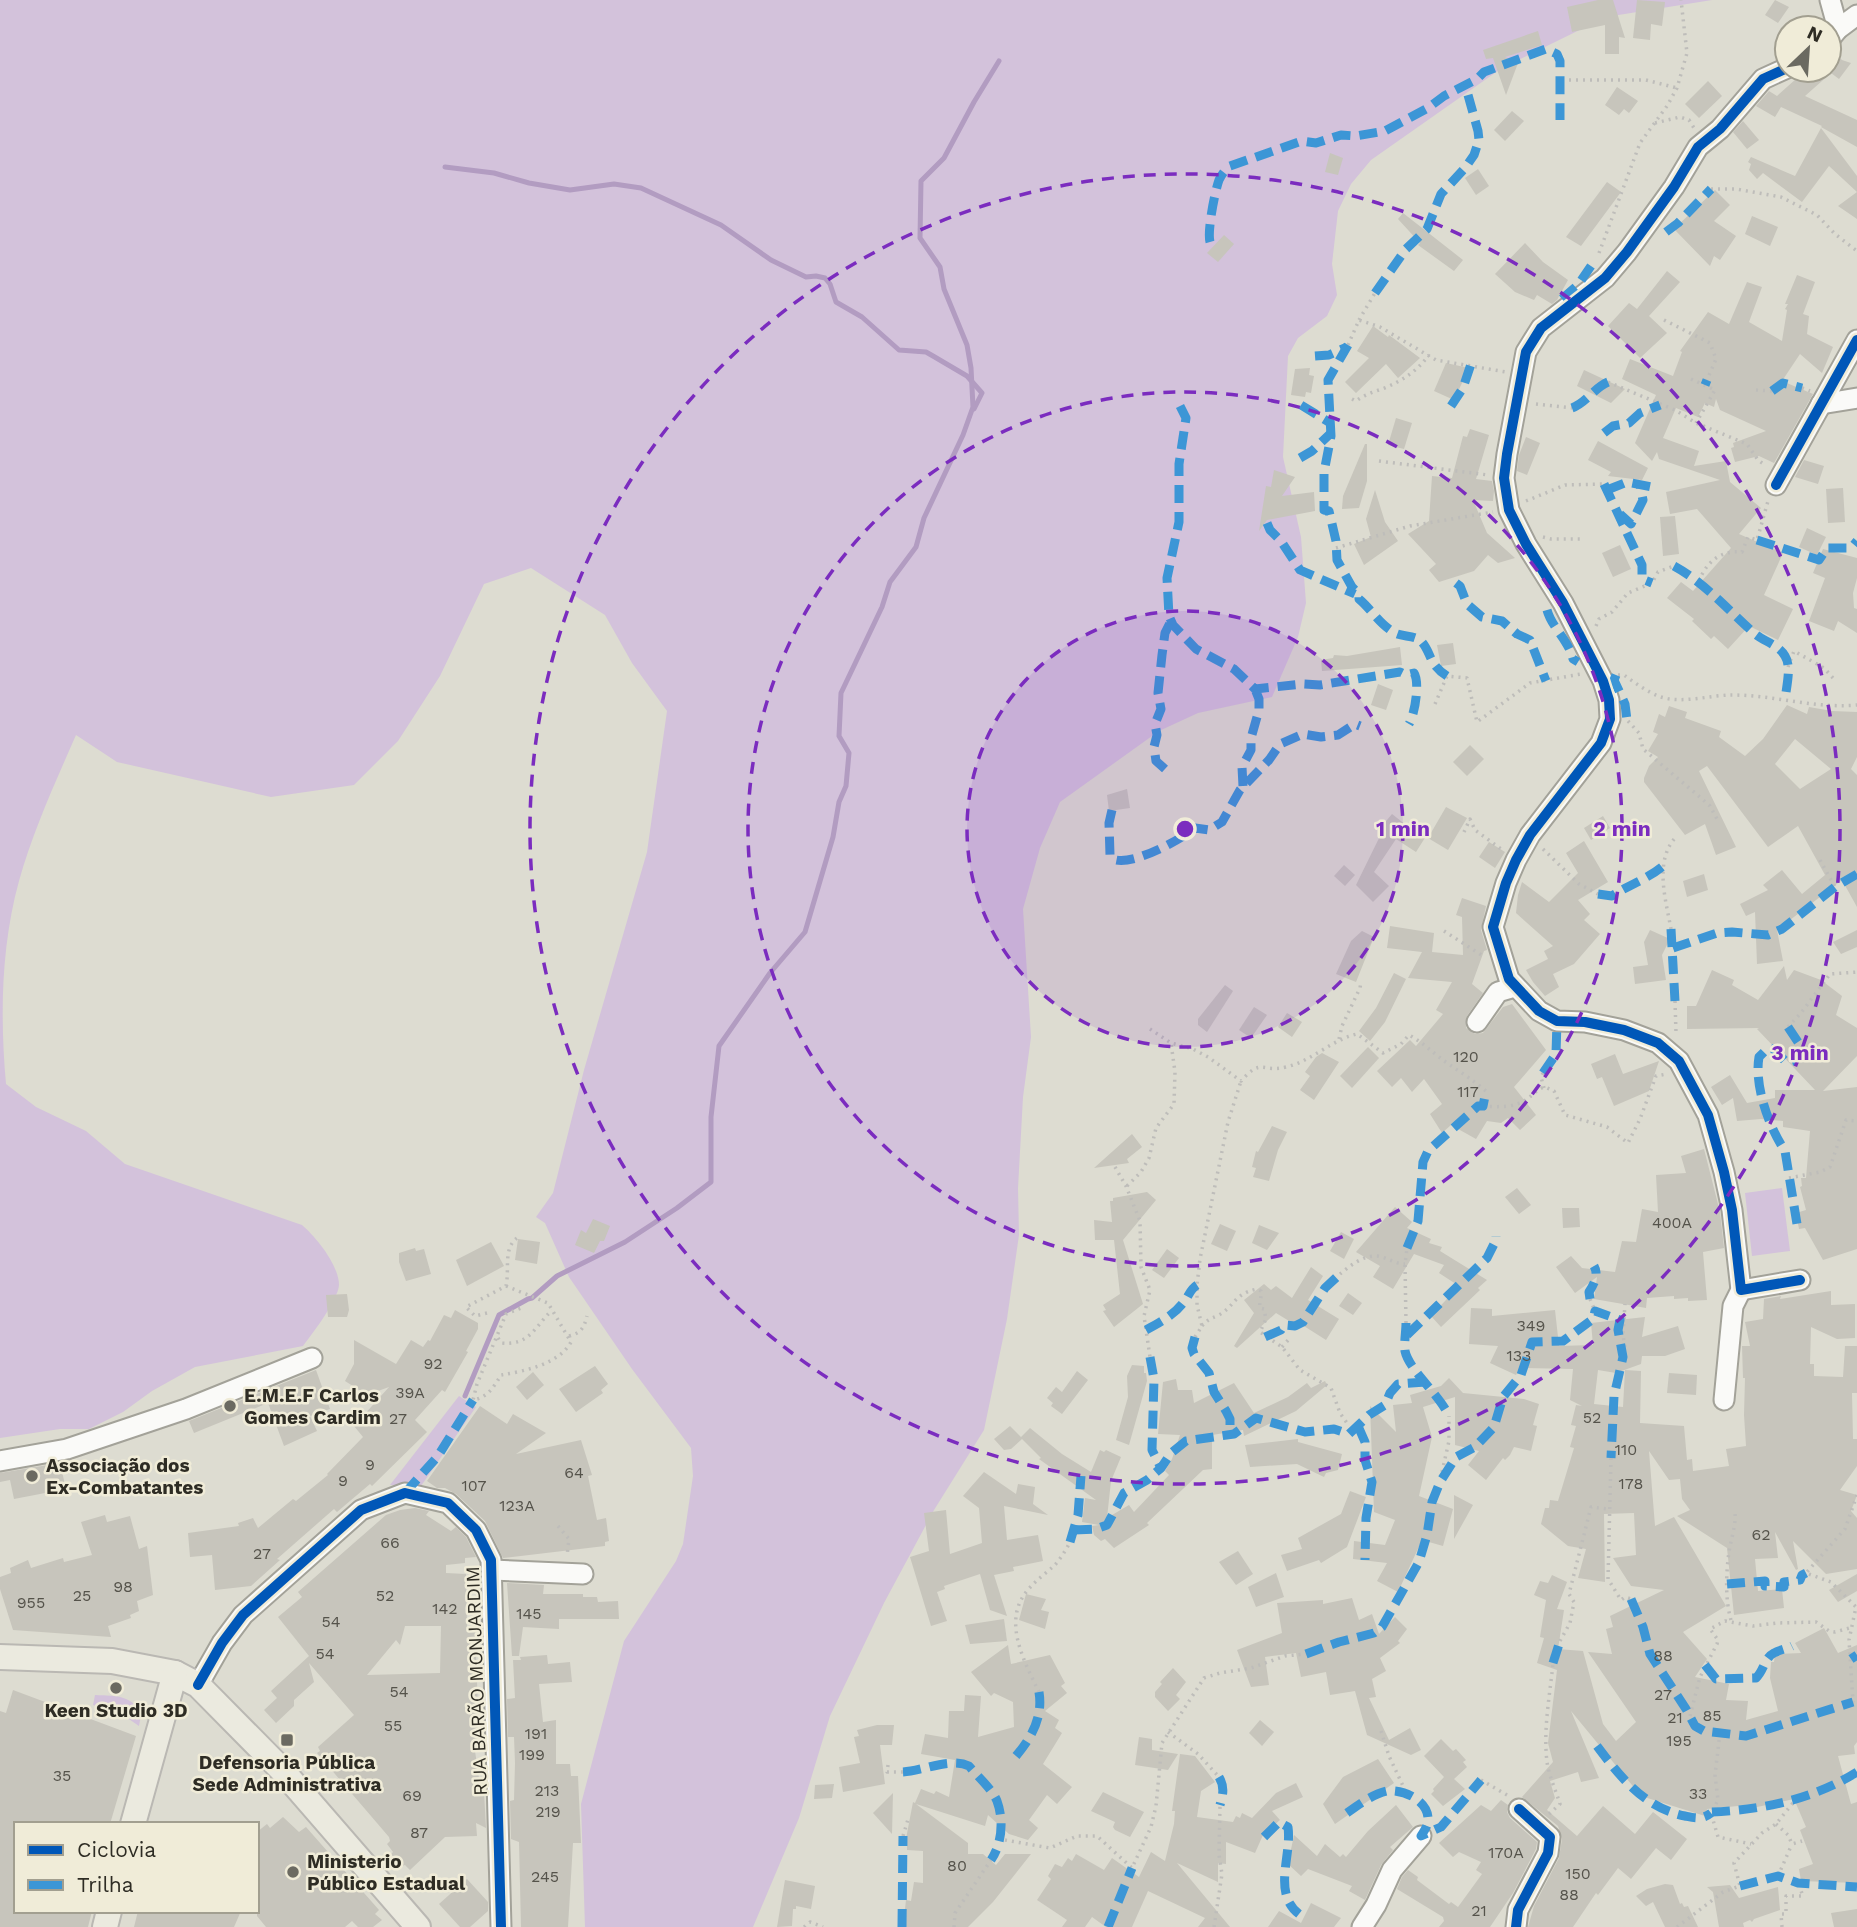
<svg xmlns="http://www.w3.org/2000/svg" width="1857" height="1927" font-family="'Work Sans',sans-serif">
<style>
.green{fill:#d3c2db}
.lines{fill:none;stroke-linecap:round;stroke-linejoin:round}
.stream{stroke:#b29cc1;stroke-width:5}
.building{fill:#c7c5bc;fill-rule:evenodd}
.minor-casing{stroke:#a3a299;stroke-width:23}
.major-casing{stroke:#bab8b3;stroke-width:28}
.path{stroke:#bebdba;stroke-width:3.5;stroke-dasharray:2 5;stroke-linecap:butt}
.minor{stroke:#fafaf8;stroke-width:19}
.major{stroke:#ebeadf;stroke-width:24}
.quiet{stroke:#3c96d6;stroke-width:9;stroke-dasharray:18 9;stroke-linecap:butt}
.cycleway-casing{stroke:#f0ecd8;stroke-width:15}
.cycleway{stroke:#0057b8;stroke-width:10}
.ring{fill:none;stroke:#7b2cbf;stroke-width:3.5;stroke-dasharray:12 9}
.poi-dot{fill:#6b6a61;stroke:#f0ecd8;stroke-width:2.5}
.labels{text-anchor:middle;stroke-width:5;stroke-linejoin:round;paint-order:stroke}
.number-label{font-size:16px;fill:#55534b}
.poi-label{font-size:19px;font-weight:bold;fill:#2e2c24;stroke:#f0ecd8;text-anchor:start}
.street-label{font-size:19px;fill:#2e2c24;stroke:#f0ecd8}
.centre{fill:#7b2cbf;stroke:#f0ecd8;stroke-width:3.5}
.ring-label{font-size:21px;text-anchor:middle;font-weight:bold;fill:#7b2cbf;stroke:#f0ecd8;stroke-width:5;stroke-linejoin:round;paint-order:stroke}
</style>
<rect width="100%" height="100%" fill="#dddcd1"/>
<g class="green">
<path d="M0,0H1712L1606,17L1502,68L1371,160L1351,184L1338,211L1332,264L1337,295L1327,316L1298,338L1288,356L1283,457L1301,537L1306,603L1298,637L1272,697L1198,713L1159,731L1060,802L1040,848L1023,909L1031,1037L1023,1097L1018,1188L1019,1235L1007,1319L984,1430L934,1510L884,1603L830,1716L799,1818L753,1927H585L581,1804L624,1641L676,1561L683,1544L693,1476L691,1448L632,1369L569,1277L545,1223L536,1217L553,1193L584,1070L647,852L667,711L632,663L605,615L531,568L484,584L440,676L398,741L354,785L271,797L117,762L76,735C55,783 33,831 19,881C1,946 0,1017 6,1084L36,1107L86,1131L125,1164L302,1225C316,1237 339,1265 339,1285C338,1300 313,1333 303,1346L195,1367L152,1391L123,1412L89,1429H60L0,1438Z"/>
<polygon points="1782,1188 1790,1251 1752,1256 1745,1193"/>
<polygon points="459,1396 476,1407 421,1486 390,1485"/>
<path d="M95,1695C117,1696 133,1695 141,1715L139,1726L120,1713L93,1705Z"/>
</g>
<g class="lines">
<g class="stream">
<polyline points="445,167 494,173 529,183 570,190 614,184 641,188 721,225 771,260 806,277 816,276 825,278 830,284 836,302 862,317 899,350 926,352 933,356 967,376 982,393 974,409"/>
<polyline points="465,1396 499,1315 528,1299 532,1298 557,1276 625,1242 677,1208 711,1182 711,1117 719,1046 770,973 805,932 833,837 839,802 846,786 849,753 839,736 841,693 882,607 890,582 916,547 924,518 963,435 973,407 971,368 967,345 944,289 940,267 920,238 921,181 944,158 974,102 999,61"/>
</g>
</g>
<g class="building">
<polygon points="1598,0 1613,0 1625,38 1619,37 1619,54 1605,54 1605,25 1572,32 1567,7"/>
<polygon points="1637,0 1665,2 1662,26 1651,24 1650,40 1633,38"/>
<polygon points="1775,0 1789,7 1778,23 1765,15"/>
<polygon points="1538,31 1542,45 1505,57 1518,63 1506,95 1493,58 1486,59 1483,50"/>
<polygon points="1829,52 1833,52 1842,60 1851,63 1839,79 1831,73 1805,96 1857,120 1857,147 1821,127 1822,126 1781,107 1775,117 1756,106 1769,91 1777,96 1806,70 1829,70"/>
<polygon points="1708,81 1722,96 1699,118 1685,104"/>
<polygon points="1617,87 1638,101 1629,113 1624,109 1619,115 1605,105"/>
<polygon points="1512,111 1524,121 1505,141 1494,130"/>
<polygon points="1743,121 1759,140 1747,149 1733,132"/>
<polygon points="1821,128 1857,176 1857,219 1838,206 1857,192 1829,166 1802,202 1763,173 1757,179 1749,170 1751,164 1748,162 1751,157 1795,176"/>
<polygon points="1330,153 1343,158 1338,175 1325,172"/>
<polygon points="1478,169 1489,186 1476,195 1465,178"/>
<polygon points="1607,182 1621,192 1581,246 1566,237"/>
<polygon points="1715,190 1730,205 1714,221 1736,236 1720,260 1714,256 1710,266 1674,229"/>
<polygon points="1403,213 1463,260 1454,271 1418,245 1420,243 1398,219"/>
<polygon points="1752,216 1778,227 1770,246 1745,234"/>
<polygon points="1224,235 1234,244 1218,262 1207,253"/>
<polygon points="1525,243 1543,262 1568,280 1557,300 1552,304 1537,295 1534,300 1515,292 1495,274"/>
<polygon points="1667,271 1680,282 1649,316 1667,333 1640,358 1608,326 1629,303 1637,309"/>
<polygon points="1797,275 1815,282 1803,314 1809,316 1807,334 1833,347 1822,373 1800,354 1782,381 1813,394 1774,463 1759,456 1735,462 1731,448 1734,447 1733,443 1766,431 1720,410 1716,399 1714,407 1705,403 1698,417 1676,408 1663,438 1699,451 1694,466 1726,461 1730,482 1761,508 1739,534 1783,553 1764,595 1793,609 1778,640 1749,626 1728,649 1714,636 1711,639 1692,621 1694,619 1667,598 1681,582 1693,591 1731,548 1697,509 1670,514 1666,492 1720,480 1659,459 1657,452 1652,461 1635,443 1656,395 1622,379 1630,359 1673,376 1682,352 1680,351 1708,312 1729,324 1747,282 1762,287 1749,322 1782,341 1787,310 1785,309 1788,304 1785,304"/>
<polygon points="1373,326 1388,337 1389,335 1420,358 1398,378 1386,364 1356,393 1345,382 1369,358 1357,351"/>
<polygon points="1446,363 1469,368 1454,400 1434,391"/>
<polygon points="1310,368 1309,375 1314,376 1311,393 1306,392 1305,397 1291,395 1295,369"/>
<polygon points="1584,370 1625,389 1611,403 1577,386"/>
<polygon points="1396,418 1412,423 1404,449 1388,445"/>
<polygon points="1470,429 1489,435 1476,479 1492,481 1494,491 1493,501 1473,500 1487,533 1515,558 1498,563 1488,555 1474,571 1439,582 1429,570 1436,564 1408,534 1429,521 1432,476 1452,478 1463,436 1467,437"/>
<polygon points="1526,437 1540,443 1527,475 1517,471 1519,455"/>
<polygon points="1598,441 1648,468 1642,480 1608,476 1611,472 1588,460"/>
<polygon points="1365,444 1367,444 1367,481 1359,508 1342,509 1343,496"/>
<polygon points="1804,460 1824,466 1818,484 1795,477"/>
<polygon points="1274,470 1295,477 1282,496 1314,492 1315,511 1267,520 1259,531 1266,486 1271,487"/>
<polygon points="1843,488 1845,522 1828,523 1826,489"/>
<polygon points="1375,490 1385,522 1398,541 1364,565 1354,544 1371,537 1366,519"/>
<polygon points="1675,516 1679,554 1663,556 1660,517"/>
<polygon points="1807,528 1826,537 1817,555 1799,547"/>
<polygon points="1620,545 1631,569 1613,577 1602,553"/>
<polygon points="1823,549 1857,558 1857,578 1853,593 1854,608 1857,609 1857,633 1838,621 1834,631 1809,621 1825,578 1813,573"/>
<polygon points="1453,643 1456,664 1441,666 1437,645"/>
<polygon points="1400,647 1402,665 1322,671 1321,660 1333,658 1334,655 1347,656"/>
<polygon points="1378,684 1393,690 1386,710 1371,705"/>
<path d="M1787,705L1807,714L1809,707L1832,711L1857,712V757L1851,769L1857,775V907L1842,880L1777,930L1783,961L1757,964L1755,912L1746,916L1740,904L1768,890L1763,885L1782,870L1802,894L1825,875L1798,826L1768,847L1707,766L1699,771L1736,847L1716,855L1705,824L1685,835L1644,782V778L1649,766L1658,757L1648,751L1658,734L1653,732L1659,714L1665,717L1669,706L1687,712L1685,718L1721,731L1719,737L1745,756L1763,739ZM1795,739L1831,769L1800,789L1775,764Z"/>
<polygon points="1470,745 1484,759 1467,776 1453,762"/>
<polygon points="1127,789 1130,808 1109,811 1107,795"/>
<polygon points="1446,807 1467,818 1448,850 1428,838"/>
<polygon points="1392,814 1411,829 1414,824 1428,833 1416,852 1396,839 1374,872 1389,886 1373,902 1356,885 1384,828 1382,826"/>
<polygon points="1603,816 1610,828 1591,840 1584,828"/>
<polygon points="1584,841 1608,882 1578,900 1590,914 1584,920 1600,934 1574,964 1553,974 1559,987 1545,996 1533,982 1526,970 1548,959 1544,951 1553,946 1516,913 1518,895 1522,882 1549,902 1578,873 1566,853"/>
<polygon points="1489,842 1505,852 1495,868 1479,857"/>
<polygon points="1344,865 1355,875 1345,886 1334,876"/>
<polygon points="1704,874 1708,890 1687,897 1683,881"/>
<polygon points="1462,898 1486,906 1481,930 1487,950 1484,951 1472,984 1483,993 1467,1016 1466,1028 1475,1034 1483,1033 1503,1007 1512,1004 1546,1050 1514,1087 1536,1115 1520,1130 1508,1118 1501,1123 1487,1121 1476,1139 1451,1125 1442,1133 1430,1114 1442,1104 1424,1079 1412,1092 1401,1078 1392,1087 1377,1071 1410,1040 1416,1046 1443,1014 1436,1010 1452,982 1408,978 1422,952 1387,948 1390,926 1434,933 1432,952 1463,955 1462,917 1456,915"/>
<polygon points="1650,930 1670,939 1662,955 1666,980 1635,984 1633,967 1648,965 1644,942"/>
<polygon points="1857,930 1857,947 1841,954 1833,942"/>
<polygon points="1362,931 1374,937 1356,982 1336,974 1351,941"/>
<polygon points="1784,966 1787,980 1794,970 1821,980 1842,996 1836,1015 1857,1028 1857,1056 1823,1091 1857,1087 1857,1249 1823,1260 1805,1228 1799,1229 1796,1213 1806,1210 1800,1187 1802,1186 1801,1178 1806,1178 1810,1131 1783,1127 1783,1121 1761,1119 1737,1121 1733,1098 1722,1105 1711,1087 1730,1075 1747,1103 1775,1098 1775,1090 1815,1090 1757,1029 1759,1028 1687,1029 1687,1006 1696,1006 1712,970 1734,980 1732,985 1758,1000"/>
<polygon points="1394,973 1406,979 1385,1022 1370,1041 1359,1031 1376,1008"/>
<polygon points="1225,985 1233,991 1207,1032 1198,1025 1198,1019"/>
<polygon points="1254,1007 1267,1015 1251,1038 1239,1030"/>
<polygon points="1287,1013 1302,1022 1292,1037 1278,1027"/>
<polygon points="1368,1047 1379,1058 1352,1088 1340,1076"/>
<polygon points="1322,1053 1339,1062 1314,1100 1300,1090 1310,1076 1305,1072 1316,1057"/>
<polygon points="1615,1054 1623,1074 1659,1061 1649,1091 1614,1106 1602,1077 1597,1079 1591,1064"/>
<polygon points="1272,1126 1287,1132 1278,1150 1269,1181 1253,1177 1256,1168 1252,1167 1256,1151 1258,1152"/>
<polygon points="1132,1134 1142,1147 1127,1159 1129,1163 1094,1168"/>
<polygon points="1704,1149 1720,1212 1724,1248 1703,1252 1707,1300 1688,1301 1688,1298 1674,1299 1674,1296 1647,1298 1646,1308 1594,1299 1597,1277 1575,1293 1556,1267 1571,1256 1582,1268 1615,1272 1622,1241 1636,1242 1642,1209 1658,1212 1656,1175 1686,1173 1681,1156"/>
<polygon points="1517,1188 1531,1205 1519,1214 1505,1197"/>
<polygon points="1147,1192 1156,1200 1123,1240 1143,1304 1114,1327 1103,1311 1106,1310 1103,1305 1120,1294 1114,1240 1095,1240 1094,1220 1112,1222 1110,1201 1113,1201 1113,1198"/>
<polygon points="1395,1207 1412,1222 1407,1228 1431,1239 1429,1243 1442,1247 1440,1251 1487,1280 1478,1288 1480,1290 1441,1327 1431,1316 1459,1286 1439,1273 1444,1265 1414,1254 1393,1289 1373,1277 1380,1266 1356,1252"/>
<polygon points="1562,1208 1579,1208 1580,1227 1563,1228"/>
<polygon points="593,1219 610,1226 604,1241 600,1241 594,1253 575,1245 581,1230 586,1233"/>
<polygon points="1220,1224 1236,1231 1227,1251 1211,1244"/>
<polygon points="1259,1225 1279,1233 1267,1250 1252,1243"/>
<polygon points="1341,1232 1354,1239 1344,1259 1330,1251"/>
<polygon points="518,1239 540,1242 537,1264 515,1260"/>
<polygon points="491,1242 504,1266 467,1286 456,1260"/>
<polygon points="415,1248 416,1251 424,1249 431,1274 406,1281 399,1262 399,1253"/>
<polygon points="1167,1249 1179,1258 1164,1278 1152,1270"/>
<polygon points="1311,1267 1323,1276 1308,1300 1339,1319 1326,1340 1296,1321 1294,1324 1276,1313 1237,1348 1234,1346 1254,1313 1244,1300 1264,1284 1271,1290 1276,1286 1292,1298"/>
<polygon points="1831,1291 1831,1305 1855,1304 1855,1338 1837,1339 1811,1327 1810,1364 1814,1364 1814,1376 1843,1377 1845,1346 1857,1346 1857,1393 1852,1393 1853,1439 1857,1439 1857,1466 1840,1490 1857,1495 1851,1511 1857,1518 1857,1569 1826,1574 1793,1541 1798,1569 1796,1570 1775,1532 1778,1558 1755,1559 1758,1591 1782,1589 1784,1608 1734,1615 1727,1548 1677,1516 1690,1510 1682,1499 1680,1479 1669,1480 1649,1451 1655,1526 1674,1517 1726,1606 1683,1632 1707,1659 1695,1677 1729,1684 1726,1700 1748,1701 1746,1720 1778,1711 1770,1678 1771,1662 1774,1662 1775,1654 1801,1653 1795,1643 1824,1628 1838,1653 1857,1645 1857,1742 1854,1746 1855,1754 1838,1756 1851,1804 1857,1802 1857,1883 1801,1881 1799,1869 1813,1864 1800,1830 1806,1827 1794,1799 1748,1809 1748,1805 1707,1809 1705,1816 1641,1796 1571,1711 1599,1778 1581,1782 1578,1772 1550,1781 1555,1798 1547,1810 1577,1836 1603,1806 1635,1834 1653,1812 1687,1839 1671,1860 1656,1848 1631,1879 1618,1868 1598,1895 1596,1893 1573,1927 1528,1927 1534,1906 1559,1858 1562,1839 1558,1826 1522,1797 1553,1762 1548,1743 1557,1670 1537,1663 1544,1638 1540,1637 1546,1600 1534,1595 1540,1581 1548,1583 1552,1575 1567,1582 1557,1609 1564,1610 1558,1649 1583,1651 1603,1724 1616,1741 1636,1722 1588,1652 1612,1654 1606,1629 1613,1627 1610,1616 1664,1590 1631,1586 1613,1558 1636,1555 1634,1513 1604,1514 1605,1582 1578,1578 1586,1549 1568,1546 1541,1524 1545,1508 1549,1508 1550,1500 1558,1501 1574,1448 1570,1447 1576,1426 1571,1425 1576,1405 1582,1406 1570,1400 1573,1369 1520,1368 1516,1375 1490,1363 1498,1346 1469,1344 1471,1308 1492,1309 1492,1316 1555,1310 1559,1346 1593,1345 1591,1323 1645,1317 1642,1337 1678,1326 1685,1349 1665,1356 1642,1356 1641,1364 1616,1373 1598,1370 1594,1404 1623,1407 1625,1370 1641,1371 1640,1423 1684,1426 1687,1460 1692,1459 1693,1471 1729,1466 1726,1449 1746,1446 1744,1415 1745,1378 1743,1378 1742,1346 1750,1346 1745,1322 1763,1319 1764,1299 1781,1296 1780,1299"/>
<polygon points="1348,1293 1362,1303 1353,1315 1339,1306"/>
<polygon points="347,1294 349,1310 347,1317 328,1317 326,1295"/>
<polygon points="455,1310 478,1323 478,1329 466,1351 468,1352 445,1392 442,1390 415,1420 427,1432 372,1486 370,1484 337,1512 334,1509 277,1559 280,1560 251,1586 215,1590 212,1555 190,1557 188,1533 239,1526 238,1523 253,1518 258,1528 293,1499 296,1501 328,1475 327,1474 363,1437 354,1426 389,1387 367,1395 345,1381 354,1364 354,1340 396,1364 411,1340 423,1347 428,1340 430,1341 444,1315 451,1318"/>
<polygon points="1132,1365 1144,1366 1144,1373 1146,1373 1147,1381 1129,1445 1116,1440 1128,1397 1127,1376"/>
<polygon points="595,1366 608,1384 601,1390 603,1393 576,1412 559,1389"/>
<polygon points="316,1370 330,1409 310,1416 317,1431 284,1446 268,1403 194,1433 189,1421"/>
<polygon points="1077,1371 1088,1380 1062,1414 1051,1406 1053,1403 1047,1398 1056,1387 1062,1392"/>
<polygon points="533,1372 544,1385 527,1400 516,1387"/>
<polygon points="1669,1373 1697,1375 1696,1395 1667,1393"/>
<polygon points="1449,1378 1463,1393 1524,1399 1539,1404 1533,1425 1537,1426 1531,1451 1514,1447 1510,1455 1505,1460 1503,1458 1486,1480 1468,1465 1479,1451 1455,1445 1455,1397 1423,1407 1432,1437 1419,1496 1453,1509 1443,1546 1422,1540 1398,1592 1377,1581 1387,1563 1353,1559 1354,1541 1385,1545 1395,1520 1374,1512 1370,1406 1396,1432 1393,1405 1412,1403 1410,1395 1441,1386"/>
<polygon points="1176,1379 1178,1390 1192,1390 1194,1403 1234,1383 1254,1413 1288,1397 1307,1383 1311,1388 1325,1381 1327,1385 1296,1411 1244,1436 1243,1430 1212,1435 1212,1469 1203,1470 1147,1523 1149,1525 1114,1548 1105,1539 1101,1541 1094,1535 1092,1526 1099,1525 1082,1522 1085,1498 1096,1500 1039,1459 1041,1458 1022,1439 1011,1449 1004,1450 994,1439 1010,1426 1021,1437 1030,1428 1062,1454 1091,1472 1100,1450 1104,1452 1106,1450 1121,1457 1111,1481 1107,1518 1129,1505 1134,1512 1169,1475 1165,1471 1172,1459 1180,1435 1158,1434 1163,1382"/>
<polygon points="480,1406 507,1424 513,1414 546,1433 516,1454 581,1440 592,1475 588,1476 597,1520 606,1518 609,1541 605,1542 605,1546 503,1558 485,1521 456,1494 445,1488 437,1488 427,1481"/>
<polygon points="1298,1439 1298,1442 1342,1454 1338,1470 1326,1473 1324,1477 1297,1464 1250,1467 1245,1445"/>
<polygon points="60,1463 66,1489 14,1499 10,1480 0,1482 0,1473"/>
<polygon points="984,1472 1016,1494 1018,1484 1035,1487 1033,1504 1048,1515 1004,1506 1007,1540 1038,1535 1043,1561 1013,1567 1014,1571 994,1575 1007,1616 990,1610 980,1574 944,1586 945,1589 937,1592 947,1621 931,1626 910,1557 929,1551 924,1513 946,1510 950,1554 982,1543 979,1508 963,1496"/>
<polygon points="1350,1491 1366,1497 1347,1547 1321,1563 1319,1560 1287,1571 1281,1555 1302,1549 1298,1538 1341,1514"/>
<polygon points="1454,1495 1473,1505 1454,1539"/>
<path d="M415,1508L429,1511L426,1515L451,1531L456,1527L466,1537L476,1557L465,1558V1563L446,1565V1573L466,1574L467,1628H475L479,1734H481L480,1751H475L481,1792H484L486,1828L476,1823L477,1836L445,1837L410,1870L405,1865L402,1866L391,1854L393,1852L387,1844L390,1841L389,1837L317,1753L320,1751L318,1747L354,1715L309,1663L314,1682L294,1700V1706L276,1723L264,1710L277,1698L271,1691L309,1656L278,1617L302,1597L298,1592L386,1515L400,1510ZM405,1626H441L440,1673L367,1675L396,1640L400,1645Z"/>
<polygon points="105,1515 107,1522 130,1516 139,1549 147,1546 153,1595 137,1601 139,1611 130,1615 131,1618 108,1626 111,1637 13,1630 0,1589 0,1577 11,1573 10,1568 28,1560 31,1568 63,1558 64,1562 92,1555 81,1522"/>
<polygon points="1238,1551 1253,1574 1236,1585 1219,1562"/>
<polygon points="1276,1573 1284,1597 1256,1607 1248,1587"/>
<polygon points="1857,1574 1857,1591 1838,1602 1829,1590"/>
<polygon points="507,1583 544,1585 543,1594 583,1594 583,1597 597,1597 598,1602 618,1601 619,1619 559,1619 559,1629 523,1627 519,1656 512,1656"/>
<polygon points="1026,1594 1046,1599 1041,1610 1049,1612 1045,1629 1019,1620"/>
<polygon points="1352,1598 1359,1620 1372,1614 1379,1634 1395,1617 1407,1629 1398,1641 1400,1643 1380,1658 1386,1671 1372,1679 1376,1697 1369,1698 1389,1740 1410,1728 1421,1750 1411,1755 1367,1735 1355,1691 1330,1695 1326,1672 1301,1677 1296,1653 1265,1657 1269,1685 1251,1687 1237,1650 1282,1633 1277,1603 1323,1600 1323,1604"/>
<polygon points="1004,1619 1007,1641 970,1644 965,1625"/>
<polygon points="1008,1645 1011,1664 1050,1655 1065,1683 1061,1686 1067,1693 1045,1711 1059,1720 1055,1728 1062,1733 1043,1764 1072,1787 1057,1804 1047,1795 1029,1820 1038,1828 1028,1840 1009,1834 988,1815 985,1826 916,1804 968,1843 968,1854 983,1854 996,1865 1005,1854 1031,1854 993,1902 968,1927 903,1927 906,1900 911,1901 914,1882 923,1883 923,1851 907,1850 907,1844 905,1844 913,1802 915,1803 921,1789 934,1794 936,1791 949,1797 955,1760 921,1754 925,1734 948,1738 949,1711 964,1711 965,1695 981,1696 978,1737 1014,1727 1013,1702 994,1693 991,1696 971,1672"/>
<polygon points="547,1655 548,1664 570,1662 572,1682 539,1684 543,1722 556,1720 556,1764 570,1764 571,1776 578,1776 581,1843 573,1843 568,1927 521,1927 519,1842 511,1839 510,1801 514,1800 515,1763 514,1737 508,1737 507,1699 515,1698 513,1660 521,1660 520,1657"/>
<polygon points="1173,1668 1186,1682 1176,1695 1180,1699 1168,1711 1155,1697 1155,1692 1162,1684 1160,1682"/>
<polygon points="13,1690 136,1736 110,1824 16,1824 16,1911 92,1911 88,1927 0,1927 0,1711 6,1713"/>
<polygon points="1260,1720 1274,1732 1262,1746 1249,1733"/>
<polygon points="877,1725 894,1725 892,1745 880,1745 885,1784 843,1792 839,1767 860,1763 854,1737 859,1736 857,1730"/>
<polygon points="1139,1737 1152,1739 1152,1750 1178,1754 1168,1770 1135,1765"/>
<polygon points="1441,1739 1453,1751 1456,1749 1466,1760 1463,1762 1467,1767 1454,1779 1465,1789 1443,1806 1431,1794 1434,1791 1433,1789 1444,1777 1424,1756"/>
<polygon points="1180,1754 1195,1756 1215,1782 1201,1791 1197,1817 1233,1822 1236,1816 1240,1818 1242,1813 1252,1818 1276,1793 1296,1783 1303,1797 1272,1811 1280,1820 1263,1835 1255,1853 1226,1842 1226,1864 1218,1863 1218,1882 1177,1863 1230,1927 1198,1927 1205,1918 1148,1891 1132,1927 1106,1927 1092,1917 1085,1927 1062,1927 1067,1920 1037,1900 1051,1879 1048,1876 1055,1864 1062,1867 1068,1858 1072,1861 1076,1854 1104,1870 1112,1858 1139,1877 1151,1852 1165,1861 1174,1824 1175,1811 1172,1811"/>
<polygon points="1378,1759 1394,1783 1335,1824 1323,1804 1343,1777"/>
<polygon points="834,1784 832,1798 814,1799 815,1785"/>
<polygon points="1103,1792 1144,1812 1130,1837 1115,1830 1113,1827 1115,1822 1091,1811"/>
<polygon points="893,1793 892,1834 873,1813"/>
<polygon points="1501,1800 1508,1805 1507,1812 1510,1818 1537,1842 1536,1849 1513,1893 1490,1927 1439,1927 1444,1921 1443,1917 1397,1889 1402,1877 1408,1870 1418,1877 1417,1880 1449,1904 1451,1902 1458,1907 1482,1874 1476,1870 1481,1862 1459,1852 1453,1857 1439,1843 1481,1805 1491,1811"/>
<polygon points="1396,1805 1413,1827 1390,1847 1393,1850 1381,1865 1365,1900 1349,1891 1352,1886 1308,1869 1301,1876 1288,1864 1294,1835 1317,1856 1325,1844 1340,1857 1343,1854 1346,1857 1368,1831"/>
<polygon points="283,1817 299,1832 306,1827 379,1910 375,1914 382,1920 373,1927 358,1927 352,1921 345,1927 266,1927 257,1916 257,1832 267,1824 270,1828"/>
<polygon points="467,1879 488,1902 488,1911 470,1927 460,1927 439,1904"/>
<polygon points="785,1880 815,1886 811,1909 796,1906 796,1909 793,1909 792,1926 777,1927"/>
<polygon points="1665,1884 1673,1885 1680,1904 1682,1903 1684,1907 1688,1906 1698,1927 1665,1927 1653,1902 1646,1906 1636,1896 1647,1889"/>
<polygon points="1730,1885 1739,1898 1778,1887 1780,1910 1754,1919 1752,1922 1750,1920 1743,1923 1744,1927 1719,1927 1713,1892 1707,1887"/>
<polygon points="1311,1903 1341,1918 1334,1927 1268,1927 1279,1911 1301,1923"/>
<polygon points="1857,1909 1857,1927 1834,1927 1831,1913"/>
<polygon points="138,1911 241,1911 234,1927 134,1927"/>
</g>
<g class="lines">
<defs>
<g id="minor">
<polyline points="1830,0 1838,29"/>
<polyline points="1829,40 1838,29 1857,15"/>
<polyline points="1787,68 1763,79 1720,129 1698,147 1674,187 1627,252 1605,278 1541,328 1526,352 1507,454 1504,478 1509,510 1526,544 1563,603 1603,681 1609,700 1610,719 1601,743 1530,835 1516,860 1506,883 1493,927 1509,979 1539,1011 1557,1021 1585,1022 1624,1030 1658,1043 1679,1061 1708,1115 1724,1172 1732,1210 1741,1290 1800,1280"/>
<polyline points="1821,404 1857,398"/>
<polyline points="1776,485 1857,340"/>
<polyline points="1477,1022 1498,992 1515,987"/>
<polyline points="1724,1400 1733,1306 1741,1290"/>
<polyline points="0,1461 67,1449 186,1409 312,1358"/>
<polyline points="492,1570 583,1574"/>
<polyline points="198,1685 222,1643 243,1615 361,1510 405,1493 448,1503 476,1530 491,1560 501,1927"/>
<polyline points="1362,1927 1376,1905 1392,1870 1421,1836"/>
<polyline points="1516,1927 1518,1910 1548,1853 1550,1837 1519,1809"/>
</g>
<g id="major">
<polyline points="0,1657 112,1661 175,1673 198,1685 280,1768 418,1927"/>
<polyline points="133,1824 175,1673"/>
<polyline points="105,1927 109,1911"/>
</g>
</defs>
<use href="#minor" class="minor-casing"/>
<use href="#major" class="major-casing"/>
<g class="path">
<polyline points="1562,80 1646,80 1677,88"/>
<polyline points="1655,123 1680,117 1689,120 1694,128"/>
<polyline points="1711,189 1736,189 1781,197 1817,215 1835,234 1857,251"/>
<polyline points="1599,253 1640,143 1667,106 1677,88 1687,53 1681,0"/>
<polyline points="1359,320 1375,293"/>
<polyline points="1664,320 1710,343 1716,359 1707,380"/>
<polyline points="1348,345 1359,320 1380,327 1436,360 1506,372"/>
<polyline points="1691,379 1715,390 1696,423"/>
<polyline points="1608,382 1675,410 1696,423 1747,444 1758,460 1765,465"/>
<polyline points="1802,388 1810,391"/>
<polyline points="1756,390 1772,391"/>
<path d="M1352,399L1356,401C1364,395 1373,392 1382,389C1402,381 1416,372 1429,355"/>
<polyline points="1536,404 1572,408"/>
<polyline points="1379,461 1488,475"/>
<polyline points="1526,501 1565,485 1604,484"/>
<polyline points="1543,537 1551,539 1583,539"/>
<polyline points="1336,548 1410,526 1493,512"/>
<path d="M1699,581C1707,561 1721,550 1742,552L1748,537L1757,540L1768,501"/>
<polyline points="1596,626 1599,619 1612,612 1628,593 1652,583 1658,572 1674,566"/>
<polyline points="1788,667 1794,651 1824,668 1833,678"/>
<path d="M1618,675H1624C1635,683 1649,693 1661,697C1683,704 1710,695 1732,695C1775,695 1815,709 1857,705"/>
<polyline points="1435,704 1447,676 1467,678 1477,722 1530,683 1581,674"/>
<polyline points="1628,721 1639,733 1643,749 1701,798 1710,806 1717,819"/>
<polyline points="1464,832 1470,819 1475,830 1501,849"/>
<polyline points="1543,849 1579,884 1598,894"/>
<polyline points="1820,860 1835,887"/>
<path d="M1671,929C1666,901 1654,862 1675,838"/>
<polyline points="1444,931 1483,956"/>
<polyline points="1675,1001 1676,1033"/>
<polyline points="1788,1027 1801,1013 1830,974 1857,972"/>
<path d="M1150,1029L1171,1043L1193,1049L1208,1057L1241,1081C1262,1057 1261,1073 1286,1067C1312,1061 1331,1040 1357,1034L1383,1053L1401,1044L1409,1035C1424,1043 1435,1055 1450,1065C1462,1073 1474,1081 1486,1091"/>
<polyline points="1339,1039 1342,1026 1360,988 1361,981"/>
<polyline points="1543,1073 1541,1077 1544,1088"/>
<path d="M1483,1106C1497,1107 1516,1108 1527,1099C1534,1094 1537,1089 1545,1087L1554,1091L1565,1115L1607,1127L1628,1143L1640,1119L1656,1076L1667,1074"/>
<polyline points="1115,1167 1126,1186 1140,1221 1141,1267 1150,1290 1144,1316 1150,1357"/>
<polyline points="1789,1178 1820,1172 1830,1167 1846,1120 1857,1121"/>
<polyline points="1127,1186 1141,1172 1149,1158 1156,1128 1174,1104 1175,1072 1171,1043"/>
<path d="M1340,1274C1350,1266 1363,1255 1377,1256C1387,1257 1394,1264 1405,1264"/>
<path d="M506,1286L548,1303L571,1342C559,1364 525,1371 501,1375C494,1387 487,1398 473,1400L477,1384L506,1314L524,1307"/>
<polyline points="1590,1299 1595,1311"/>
<path d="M487,1313L475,1316L466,1307L506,1286C510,1268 502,1246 520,1236"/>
<polyline points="1406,1323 1405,1264 1407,1248"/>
<path d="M1202,1326C1207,1320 1210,1319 1217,1316C1235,1307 1233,1294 1257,1289L1261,1291C1262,1297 1259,1301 1260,1308L1264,1309L1266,1319L1260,1332L1282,1347L1300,1370L1331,1388L1340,1413L1347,1423"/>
<path d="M569,1336C581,1333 584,1328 587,1316"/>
<polyline points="1195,1337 1202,1326 1197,1305 1197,1285 1200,1259 1228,1122 1241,1081"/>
<path d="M498,1338L501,1343C529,1346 534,1328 552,1310"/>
<polyline points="1282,1347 1290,1338"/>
<polyline points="1625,1347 1623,1335 1625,1304"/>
<polyline points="1611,1458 1608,1579 1621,1600 1625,1597 1631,1599"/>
<polyline points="1442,1472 1449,1441 1449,1416"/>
<polyline points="1857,1495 1845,1529 1806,1573 1831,1582 1856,1607 1849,1640 1853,1702 1857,1704"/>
<polyline points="558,1526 569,1539 567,1556"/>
<path d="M1731,1620C1725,1600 1726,1573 1729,1552C1731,1539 1736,1526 1735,1513"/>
<polyline points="1560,1641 1570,1623 1574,1602 1569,1594 1591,1507 1609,1509"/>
<path d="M1039,1692C1024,1661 1002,1621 1027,1591C1035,1581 1046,1573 1055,1565C1061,1558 1066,1550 1070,1542"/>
<polyline points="1690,1716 1700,1677 1717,1644 1718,1640 1710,1629 1725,1621 1753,1626 1777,1623 1816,1622 1829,1631 1835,1632 1853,1627"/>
<polyline points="1381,1731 1389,1756 1404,1788 1403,1793"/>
<polyline points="1168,1732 1198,1754 1219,1777"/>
<polyline points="1720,1733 1715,1775 1718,1800 1711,1813 1718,1837 1751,1844"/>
<polyline points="888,1765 887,1772 903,1772"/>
<polyline points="1481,1780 1507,1795"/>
<path d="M1549,1814L1560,1804C1556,1791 1549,1776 1547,1762C1543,1729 1550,1695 1553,1663"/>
<polyline points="1776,1824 1788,1835 1792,1844 1802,1841"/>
<polyline points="903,1836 909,1816"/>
<polyline points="1005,1840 1050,1848 1077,1836 1097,1836 1132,1868 1151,1827 1156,1806 1162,1743 1204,1678 1220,1673 1251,1668 1285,1656 1306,1654"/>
<polyline points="1778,1876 1792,1844"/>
<polyline points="804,1927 810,1922 823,1927"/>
<polyline points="954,1927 955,1913 991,1860"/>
<polyline points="1214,1927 1222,1874 1219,1855 1220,1805"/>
<polyline points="1677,1927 1723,1892 1740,1886 1734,1863 1762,1833 1776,1824 1797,1798"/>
<polyline points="1782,1927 1781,1914 1786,1914 1786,1896 1803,1896 1798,1883"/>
</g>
<use href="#minor" class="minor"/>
<use href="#major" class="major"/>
<g class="quiet">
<polyline points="1666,232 1678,223 1711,189"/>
<path d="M1210,242C1207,231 1215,191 1219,180C1222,174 1225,170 1230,166L1302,141L1316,143L1341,135L1356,136L1385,131L1428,108L1444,96L1477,79L1484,72L1546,49L1557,54L1560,61V120"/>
<polyline points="1375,293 1406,249 1427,229 1441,194 1465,168 1474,155 1479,140 1478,131 1465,84"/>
<polyline points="1562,299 1578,285 1591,266"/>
<path d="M1348,345L1328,380L1331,436L1324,472V510L1329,511L1336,541L1337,560L1352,587L1359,594V599C1372,610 1379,624 1395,633C1403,637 1414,635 1421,641C1432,653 1428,664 1447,676"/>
<polyline points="1315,356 1329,355 1347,347"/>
<polyline points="1705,385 1707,380"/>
<polyline points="1772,391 1783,383 1802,388"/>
<polyline points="1301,405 1332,424"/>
<path d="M1180,406L1186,418L1179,464V522L1167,578L1169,616L1173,625L1196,649L1234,669L1255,689L1303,684L1320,685L1400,672L1406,675L1414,673C1420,682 1415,714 1409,724"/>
<polyline points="1451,406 1463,388 1472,361"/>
<path d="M1572,408C1586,403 1594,388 1608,382"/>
<polyline points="1604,433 1613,426 1629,423 1640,413 1660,405"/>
<polyline points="1300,458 1312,451 1330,434"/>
<polyline points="1604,484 1642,565 1642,579 1652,583"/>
<polyline points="1607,490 1627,482 1657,488"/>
<polyline points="1620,514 1631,524 1643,500 1640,485"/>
<polyline points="1267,523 1270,530 1281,541 1300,570 1355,594"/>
<polyline points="1757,540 1819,560 1827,548 1851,548 1857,541"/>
<path d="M1674,566C1705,583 1728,610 1754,633C1763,641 1779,645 1785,656C1792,667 1786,688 1785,700"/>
<polyline points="1456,583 1460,586 1467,604 1482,617 1502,621 1517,634 1530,640 1546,681"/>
<path d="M1547,610C1552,628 1568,639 1573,659L1578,662"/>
<polyline points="1616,675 1614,680 1625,704 1627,720"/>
<polyline points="1165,769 1156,761 1154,747 1157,735 1155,724 1161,709 1158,693 1162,655 1165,633 1171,621"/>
<polyline points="1243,786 1242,767 1251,750 1251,738 1259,710 1259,699 1255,689"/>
<path d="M1112,810L1109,823L1110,855L1113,859C1131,867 1180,840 1195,828L1209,830L1222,822L1240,790L1269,760L1280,744L1303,734L1321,737L1338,735L1355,724L1360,726"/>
<path d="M1598,894L1612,896C1630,884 1646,880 1663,866"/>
<polyline points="1671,929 1675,1001"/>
<polyline points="1673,948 1717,933 1732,932 1768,935 1782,929 1835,887 1857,874"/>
<path d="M1788,1027L1804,1051L1793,1061L1787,1063L1774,1049L1768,1048L1759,1057C1754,1086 1769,1127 1785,1151L1798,1230"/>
<polyline points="1543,1073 1556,1054 1557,1021"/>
<polyline points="1407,1248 1418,1221 1423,1162 1428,1151 1478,1106 1483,1106 1486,1091"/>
<path d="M1590,1299L1589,1292C1594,1284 1599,1275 1594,1266"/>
<path d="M1406,1323C1406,1332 1404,1341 1405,1351C1409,1370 1439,1394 1449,1416"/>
<path d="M1146,1330C1159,1323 1174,1315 1183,1303C1189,1297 1189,1290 1197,1285"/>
<polyline points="1407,1335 1487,1258 1496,1240 1496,1236"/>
<polyline points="1195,1337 1192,1348 1194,1354 1209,1373 1214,1392 1226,1411 1230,1419 1230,1434"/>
<polyline points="1265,1337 1281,1330 1284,1325 1295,1326 1303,1322 1325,1288 1340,1274"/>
<polyline points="1150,1357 1154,1379 1152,1450 1161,1468"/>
<polyline points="1358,1426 1365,1442 1365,1460 1372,1482 1366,1518 1365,1560"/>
<polyline points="405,1493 438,1456 473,1400"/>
<polyline points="1074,1530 1096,1529 1107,1525 1124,1493 1147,1480 1161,1468 1171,1453 1186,1441 1234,1434 1256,1418 1305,1432 1334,1429 1349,1434 1369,1415 1385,1405 1390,1393 1398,1384 1426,1382"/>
<polyline points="1070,1542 1078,1515 1081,1476"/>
<polyline points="1727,1584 1765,1581 1765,1586 1784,1587 1784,1582 1800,1580 1802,1575 1806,1573"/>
<polyline points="1631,1599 1643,1627 1650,1654 1686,1709 1695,1726 1704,1731 1746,1736 1853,1702"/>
<polyline points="1306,1654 1339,1642 1374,1633 1382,1627 1419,1562 1427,1535 1432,1502 1440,1482 1456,1457 1475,1447 1494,1427 1503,1397 1521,1375 1532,1342 1563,1341 1593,1319 1595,1311 1620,1320 1618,1330 1623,1357 1614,1396 1611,1458"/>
<polyline points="1851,1659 1857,1655"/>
<polyline points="1553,1663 1560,1641"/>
<path d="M1705,1665L1716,1679L1756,1678C1764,1671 1764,1658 1774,1653C1779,1650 1786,1649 1792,1646"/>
<path d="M1597,1746C1621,1778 1645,1808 1685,1816C1695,1818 1702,1820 1711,1813"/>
<path d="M1016,1756C1032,1737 1043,1717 1039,1692"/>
<path d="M903,1772C923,1771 950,1757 969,1766C978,1777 992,1789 997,1801C1004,1820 1002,1844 991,1860"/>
<path d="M1219,1777C1225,1787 1223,1794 1220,1805"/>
<path d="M1712,1812C1762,1810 1814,1799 1857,1772"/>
<path d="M1347,1813C1358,1805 1373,1794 1387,1791C1404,1789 1429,1801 1428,1820C1428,1826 1424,1831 1421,1836L1441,1827L1481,1780"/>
<path d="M1264,1837L1279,1822L1288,1827C1292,1856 1272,1893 1299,1914"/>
<polyline points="1740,1886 1778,1876 1798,1883 1857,1887"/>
<polyline points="902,1927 903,1836"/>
<polyline points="1108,1927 1132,1868"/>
</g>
<defs>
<g id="cycleway">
<polyline points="1787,68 1763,79 1720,129 1698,147 1674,187 1627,252 1605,278 1541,328 1526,352 1507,454 1504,478 1509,510 1526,544 1563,603 1603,681 1609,700 1610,719 1601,743 1530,835 1516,860 1506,883 1493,927 1509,979 1539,1011 1557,1021 1585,1022 1624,1030 1658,1043 1679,1061 1708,1115 1724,1172 1732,1210 1741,1290 1800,1280"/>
<polyline points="1776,485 1857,340"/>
<polyline points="198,1685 222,1643 243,1615 361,1510 405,1493 448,1503 476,1530 491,1560 501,1927"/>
<polyline points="1516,1927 1518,1910 1548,1853 1550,1837 1519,1809"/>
</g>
</defs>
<use href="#cycleway" class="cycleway-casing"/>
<use href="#cycleway" class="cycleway"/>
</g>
<circle cx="1185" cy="829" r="218" fill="#7b2cbf" fill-opacity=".12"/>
<g class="ring">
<circle cx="1185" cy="829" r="218"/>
<circle cx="1185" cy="829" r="437"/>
<circle cx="1185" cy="829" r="655"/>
</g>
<g class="poi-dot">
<circle cx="230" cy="1406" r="7"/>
<circle cx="32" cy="1476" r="7"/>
<circle cx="116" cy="1688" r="7"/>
<rect x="280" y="1733" width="14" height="14" rx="3.5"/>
<circle cx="293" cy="1872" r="7"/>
</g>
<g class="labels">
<g class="number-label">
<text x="1466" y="1062">120</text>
<text x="1468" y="1097">117</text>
<text x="1672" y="1228">400A</text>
<text x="1531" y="1331">349</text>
<text x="1519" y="1361">133</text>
<text x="433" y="1369">92</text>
<text x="410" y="1398">39A</text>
<text x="1592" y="1423">52</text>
<text x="398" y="1424">27</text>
<text x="1626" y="1455">110</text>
<text x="370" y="1470">9</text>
<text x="574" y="1478">64</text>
<text x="343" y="1486">9</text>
<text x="1631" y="1489">178</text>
<text x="474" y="1491">107</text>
<text x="517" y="1511">123A</text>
<text x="1761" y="1540">62</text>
<text x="390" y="1548">66</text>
<text x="262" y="1559">27</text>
<text x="123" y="1592">98</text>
<text x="82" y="1601">25</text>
<text x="385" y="1601">52</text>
<text x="31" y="1608">955</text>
<text x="445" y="1614">142</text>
<text x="529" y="1619">145</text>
<text x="331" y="1627">54</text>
<text x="325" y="1659">54</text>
<text x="1663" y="1661">88</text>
<text x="399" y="1697">54</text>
<text x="1663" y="1700">27</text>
<text x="1712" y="1721">85</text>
<text x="1675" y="1723">21</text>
<text x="393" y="1731">55</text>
<text x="536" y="1739">191</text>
<text x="1679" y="1746">195</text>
<text x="532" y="1760">199</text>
<text x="62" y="1781">35</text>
<text x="547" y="1796">213</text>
<text x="1698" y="1799">33</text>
<text x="412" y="1801">69</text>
<text x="548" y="1817">219</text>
<text x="419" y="1838">87</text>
<text x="1506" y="1858">170A</text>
<text x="957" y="1871">80</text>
<text x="1578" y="1879">150</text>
<text x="545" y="1882">245</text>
<text x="1569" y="1900">88</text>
<text x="1479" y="1916">21</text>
</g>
<g class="poi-label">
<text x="244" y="1402">E.M.E.F Carlos<tspan x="244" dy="22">Gomes Cardim</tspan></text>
<text x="46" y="1472">Associação dos<tspan x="46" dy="22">Ex-Combatantes</tspan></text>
<text x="116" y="1717" text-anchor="middle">Keen Studio 3D</text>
<text x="287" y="1769" text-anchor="middle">Defensoria Pública<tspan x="287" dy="22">Sede Administrativa</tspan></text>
<text x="307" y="1868">Ministerio<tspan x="307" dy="22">Público Estadual</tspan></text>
</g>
<g class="street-label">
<text transform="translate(476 1681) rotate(-92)" y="7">RUA BARÃO MONJARDIM</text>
</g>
</g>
<circle cx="1185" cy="829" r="10" class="centre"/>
<g class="ring-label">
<text x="1403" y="836">1 min</text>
<text x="1622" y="836">2 min</text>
<text x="1800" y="1060">3 min</text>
</g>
<rect x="14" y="1822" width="245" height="91" fill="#f0ecd8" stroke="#a29f90" stroke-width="2"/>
<rect x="28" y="1845" width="35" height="10" fill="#0057b8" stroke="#a29f90" stroke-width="2"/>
<text x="77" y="1857" font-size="21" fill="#2e2c24">Ciclovia</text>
<rect x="28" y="1880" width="35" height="10" fill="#3c96d6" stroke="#a29f90" stroke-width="2"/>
<text x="77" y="1892" font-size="21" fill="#2e2c24">Trilha</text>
<g transform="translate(1808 49) rotate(25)"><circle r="33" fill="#f0ecd8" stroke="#a29f90" stroke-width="2"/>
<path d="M0-5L12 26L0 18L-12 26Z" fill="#6b6a61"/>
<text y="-10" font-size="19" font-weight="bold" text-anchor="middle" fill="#2e2c24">N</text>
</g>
</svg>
